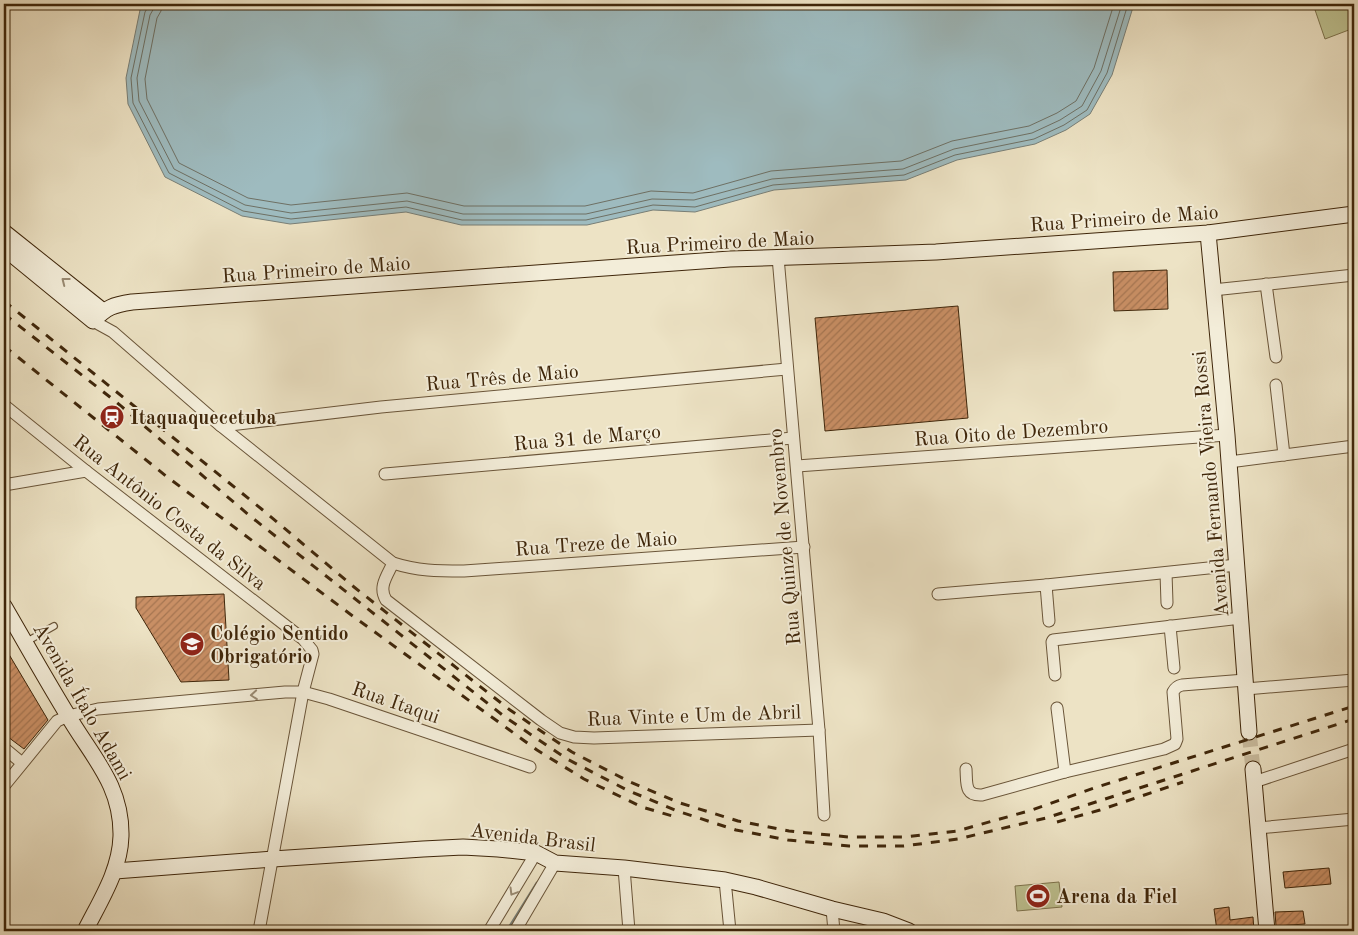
<svg xmlns="http://www.w3.org/2000/svg" width="1358" height="935" font-family="'Old Standard TT',serif">
<style>
.green{fill:#bec291;stroke:#7e744e}
.water{fill:#9ebbbf;stroke:#787f77}
.lines{fill:none;stroke-linecap:round;stroke-linejoin:round}
.shore{stroke:#6e7064;stroke-width:1}
.stream{stroke:#787f77;stroke-width:3}
.building{fill:url(#building-hatch);stroke:#3f260a}
.secondary-tunnel{stroke:#cabda0;stroke-width:15;stroke-dasharray:15 8;stroke-linecap:butt}
.lane-casing{stroke:#6a5539;stroke-width:8}
.street-casing{stroke:#6a5539;stroke-width:13}
.secondary-casing{stroke:#3f260a;stroke-width:17}
.lane{stroke:#f3edd9;stroke-width:5.5}
.street{stroke:#f3edd9;stroke-width:11}
.secondary{stroke:#f3edd9;stroke-width:15}
.rail{stroke:#3f260a;stroke-width:3;stroke-dasharray:9 9;stroke-linecap:butt}
.oneway{stroke:#998a72}
.labels{text-anchor:middle;stroke-width:4;stroke-linejoin:round;paint-order:stroke}
.street-label{font-size:20px;fill:#3f260a;stroke:#f3edd9}
.poi-label{font-size:20px;font-weight:bold;fill:#3f260a;stroke:#f3edd9;text-anchor:start}
</style>
<defs>
<pattern id="building-hatch" width="6" height="6" patternUnits="userSpaceOnUse" patternTransform="scale(1.25)"><rect width="6" height="6" fill="#c98f65"/><path d="M-1 1l2-2M0 6l6-6M5 7l2-2" fill="none" stroke="#a57551"/></pattern>
</defs>
<rect width="100%" height="100%" fill="#ede3c5"/>
<filter id="stains"><feTurbulence type="fractalNoise" baseFrequency=".004" numOctaves="4"/><feColorMatrix values="0 0 0 0 .2 0 0 0 0 .09 0 0 0 0 .02 0 0 0 .5 -.17"/></filter>
<radialGradient id="worn" r=".72"><stop offset=".6" stop-color="#630" stop-opacity="0"/><stop offset="1" stop-color="#630" stop-opacity=".3"/></radialGradient>
<g class="green">
<polygon points="1313,4 1354,4 1354,28 1325,39"/>
<polygon points="1059,882 1062,907 1017,911 1015,886"/>
</g>
<polygon class="water" points="144,4 1134,4 1112,75 1090,114 1066,130 1035,144 957,160 906,180 774,190 695,212 653,210 587,225 461,225 406,212 290,224 242,216 165,177 128,104 126,78 140,10"/>
<g class="lines">
<g class="shore">
<polyline points="148,4 148,7 145,12 131,78 133,103 169,173 243,211 291,219 406,207 462,220 586,220 653,205 695,207 773,185 904,175 955,155 1034,139 1064,125 1087,110 1107,73 1128,4"/>
<polyline points="154,4 154,8 150,15 137,78 139,101 174,169 245,205 291,213 407,201 463,214 586,214 652,199 694,200 772,179 903,169 954,149 1032,133 1060,120 1082,106 1101,71 1122,4"/>
<polyline points="162,4 161,11 157,18 145,79 147,99 179,163 248,198 291,205 407,193 464,206 585,206 651,191 693,193 771,171 901,161 952,141 1029,126 1057,113 1076,101 1094,68 1114,4"/>
</g>
<polyline class="stream" points="507,931 537,883"/>
</g>
<g class="building">
<polygon points="1167,270 1168,309 1114,311 1113,272"/>
<polygon points="958,306 968,418 825,431 815,318"/>
<polygon points="224,594 229,680 181,682 136,608 136,597"/>
<polygon points="4,646 48,720 24,749 4,734"/>
<polygon points="1329,868 1331,884 1285,888 1283,872"/>
<polygon points="1229,907 1230,920 1253,917 1254,931 1217,931 1214,909"/>
<polygon points="1303,911 1305,924 1276,926 1275,912"/>
</g>
<g class="lines">
<polyline class="secondary-tunnel" points="1249,732 1253,769"/>
<defs>
<polyline id="lane" points="26,642 54,626"/>
<g id="street">
<polyline points="778,257 819,730 824,815"/>
<polyline points="1266,284 1276,357"/>
<polyline points="1213,290 1354,275"/>
<path d="M93,321L113,332L221,426L393,563C418,571 437,571 464,571L804,547"/>
<polyline points="1276,385 1284,455"/>
<polyline points="4,405 86,471 303,639 312,650 313,654 303,692 259,931"/>
<polyline points="221,426 381,407 787,369"/>
<polyline points="1229,462 1354,446"/>
<polyline points="797,466 1227,435"/>
<polyline points="385,474 793,438"/>
<polyline points="4,485 86,471"/>
<path d="M393,563C387,576 378,587 386,600L541,720L560,733L574,737L594,738L819,730"/>
<polyline points="1166,573 1167,603"/>
<polyline points="1046,585 1049,621"/>
<polyline points="938,594 1046,585 1237,565"/>
<polyline points="1170,626 1174,668"/>
<polyline points="1055,675 1052,642 1053,640 1241,618"/>
<polyline points="1246,689 1354,680"/>
<polyline points="1057,708 1065,772"/>
<polyline points="4,748 22,763"/>
<path d="M966,769C967,783 964,796 982,795L1065,772L1164,749L1175,744L1177,739L1173,692C1175,688 1177,686 1182,685L1245,680"/>
<polyline points="1254,782 1354,749"/>
<polyline points="4,786 57,721 68,716 98,709 285,692 303,692 329,699 530,767"/>
<polyline points="1258,828 1354,819"/>
<polyline points="624,868 629,931"/>
<polyline points="725,880 730,931"/>
<polyline points="832,909 834,931"/>
<polyline points="489,931 536,853"/>
<polyline points="515,931 555,863"/>
</g>
<g id="secondary">
<polyline points="4,232 103,311"/>
<polyline points="1208,233 1227,435 1249,732"/>
<path d="M4,248L93,321C107,307 113,305 132,302L730,259L854,255L936,252L1208,233L1354,214"/>
<path d="M4,606C25,642 45,678 67,714C91,756 122,784 121,836C120,871 100,901 85,931"/>
<polyline points="1253,769 1267,931"/>
<polyline points="115,871 273,859 423,849 463,847 498,849 536,853 555,863 624,868 725,880 756,887 832,909 883,921 909,931"/>
</g>
</defs>
<use href="#lane" class="lane-casing"/>
<use href="#street" class="street-casing"/>
<use href="#secondary" class="secondary-casing"/>
<use href="#lane" class="lane"/>
<use href="#street" class="street"/>
<use href="#secondary" class="secondary"/>
<g class="rail">
<polyline points="4,301 264,511 354,587 510,710 572,752 630,782 680,803 738,821 789,831 849,837 904,837 957,831 1032,810 1094,788 1354,706"/>
<polyline points="4,314 115,401 250,516 505,717 567,759 627,790 677,811 736,830 788,840 849,846 904,846 958,839 1046,818 1354,719"/>
<polyline points="4,346 166,476 350,614 537,750 584,779 642,807 679,818"/>
<polyline points="1057,822 1100,810 1183,782"/>
</g>
</g>
<defs><path id="oneway-chevron" d="M-2-3.5L2.5 0L-2 3.5" fill="none" stroke-width="1.6" stroke-linecap="round" stroke-linejoin="round" transform="scale(1.25)"/></defs>
<g class="oneway">
<use href="#oneway-chevron" transform="translate(65 281) rotate(-142)"/>
<use href="#oneway-chevron" transform="translate(254 695) rotate(175)"/>
<use href="#oneway-chevron" transform="translate(513 892) rotate(121)"/>
</g>
<defs>
<symbol id="station-disc" viewBox="-11 -11 22 22"><circle r="9.5" fill="#8f2418" stroke="#f3edd9"/><path d="M-3-6H3Q5-6 5-4V2Q5 4 3 4L4.5 6H3L1.5 4h-3L-3 6H-4.5L-3 4Q-5 4-5 2V-4Q-5-6-3-6ZM-3.5-4v3h7v-3ZM-3.5 1v1.5H-2V1ZM2 1v1.5H3.5V1Z" fill="#fff"/></symbol>
<symbol id="school-disc" viewBox="-11 -11 22 22"><circle r="9.5" fill="#8f2418" stroke="#f3edd9"/><path d="M0-5L7-2L0 1L-7-2ZM-4 1L0 2.5L4 1V4Q0 6-4 4Z" fill="#fff"/></symbol>
<symbol id="stadium-disc" viewBox="-11 -11 22 22"><circle r="9.5" fill="#8f2418" stroke="#f3edd9"/><path d="M0-5a6.5 5 0 1 0 0 10a6.5 5 0 1 0 0-10ZM-3.5-1.8h7v3.6h-7Z" fill="#fff"/></symbol>
</defs>
<g fill-rule="evenodd">
<use href="#station-disc" x="98" y="403" width="28" height="28"/>
<use href="#school-disc" x="178" y="630" width="28" height="28"/>
<use href="#stadium-disc" x="1024" y="882" width="28" height="28"/>
</g>
<g class="labels">
<g class="street-label">
<text transform="translate(1124 218) rotate(-4)" y="7">Rua Primeiro de Maio</text>
<text transform="translate(720 242) rotate(-3)" y="7">Rua Primeiro de Maio</text>
<text transform="translate(316 269) rotate(-4)" y="7">Rua Primeiro de Maio</text>
<text transform="translate(502 377) rotate(-5)" y="7">Rua Três de Maio</text>
<text transform="translate(1011 432) rotate(-4)" y="7">Rua Oito de Dezembro</text>
<text transform="translate(587 437) rotate(-5)" y="7">Rua 31 de Março</text>
<text transform="translate(1210 484) rotate(-95)" y="7">Avenida Fernando Vieira Rossi</text>
<text transform="translate(170 512) rotate(38)" y="7">Rua Antônio Costa da Silva</text>
<text transform="translate(784 537) rotate(-95)" y="7">Rua Quinze de Novembro</text>
<text transform="translate(596 543) rotate(-4)" y="7">Rua Treze de Maio</text>
<text transform="translate(83 701) rotate(60)" y="7">Avenida Ítalo Adami</text>
<text transform="translate(396 702) rotate(19)" y="7">Rua Itaqui</text>
<text transform="translate(694 715) rotate(-2)" y="7">Rua Vinte e Um de Abril</text>
<text transform="translate(533 837) rotate(7)" y="7">Avenida Brasil</text>
</g>
<g class="poi-label">
<text x="130" y="424">Itaquaquecetuba</text>
<text x="210" y="640">Colégio Sentido<tspan x="210" dy="23">Obrigatório</tspan></text>
<text x="1056" y="903">Arena da Fiel</text>
</g>
</g>
<rect width="1358" height="935" fill="none" stroke="#ede3c5" stroke-width="20"/>
<rect x="5" y="5" width="1348" height="925" fill="none" stroke="#3f260a" stroke-width="2.5"/>
<rect x="10" y="10" width="1338" height="915" fill="none" stroke="#3f260a"/>
<rect width="100%" height="100%" filter="url(#stains)"/>
<rect width="100%" height="100%" fill="url(#worn)"/>
</svg>
